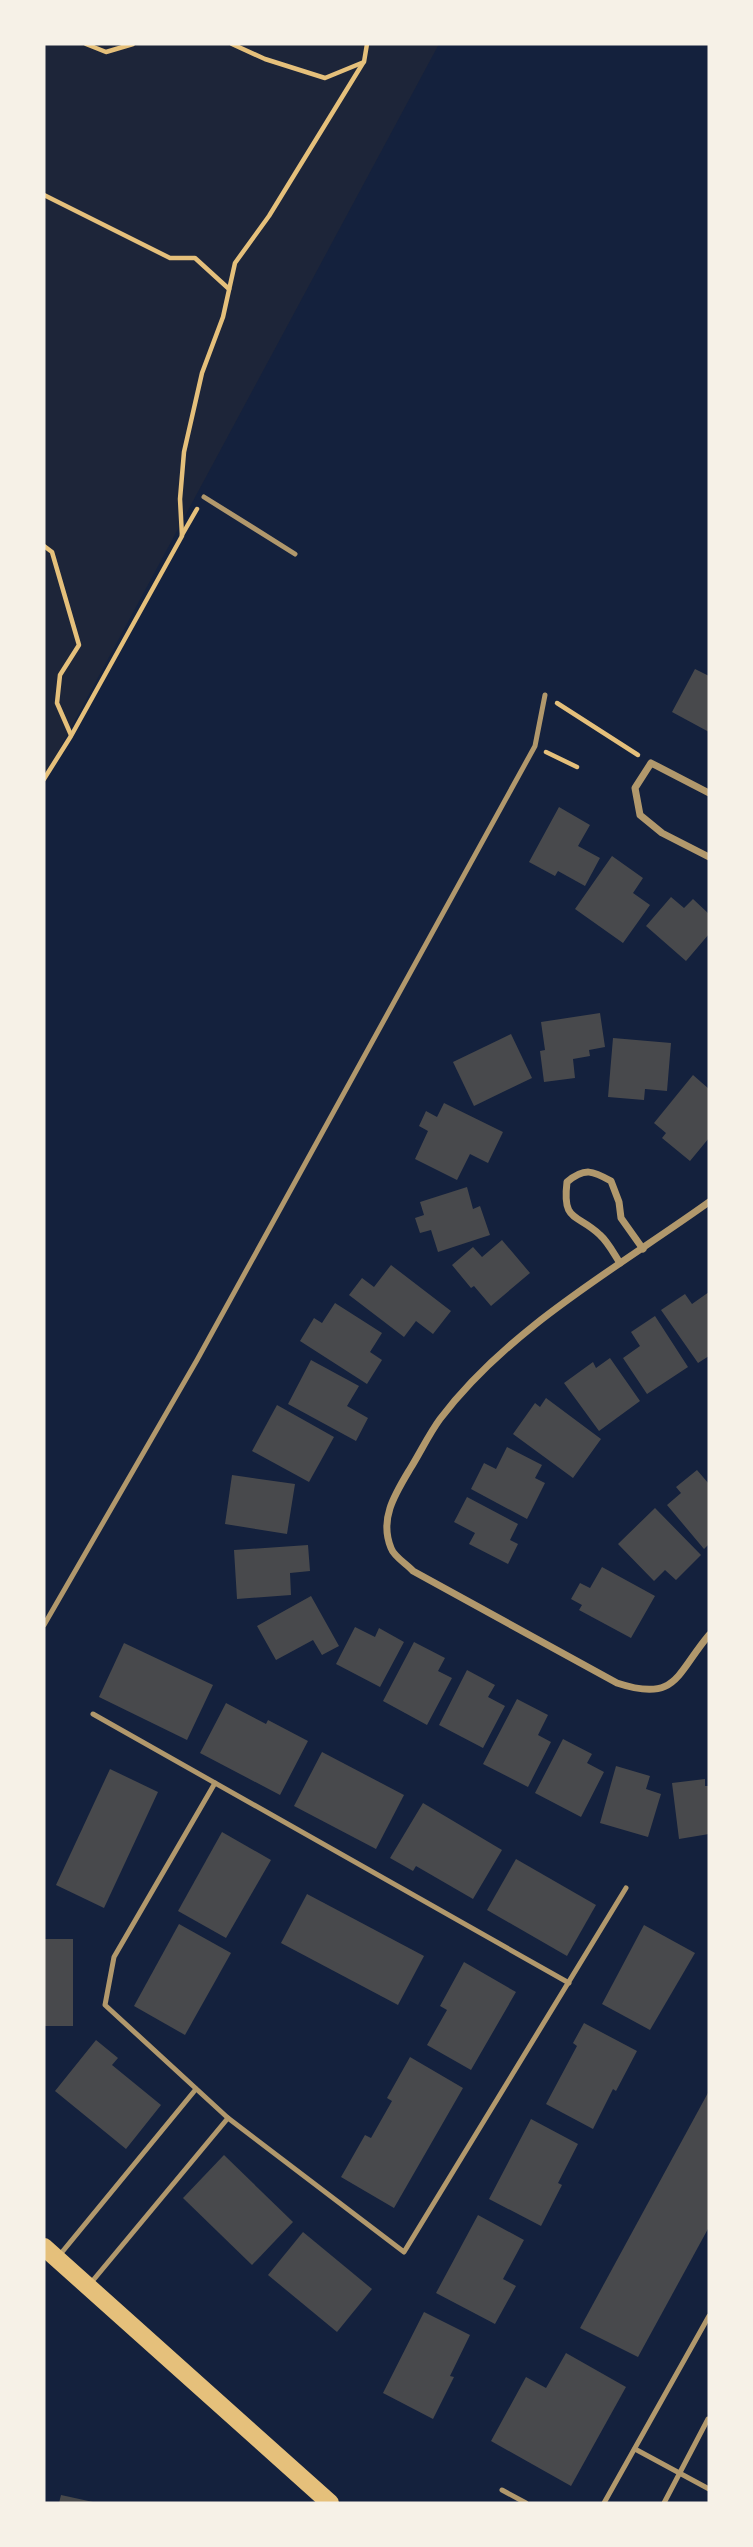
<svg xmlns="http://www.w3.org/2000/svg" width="753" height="2547" font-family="Cabin,sans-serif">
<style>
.green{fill:#1d2539}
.building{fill:#48494c}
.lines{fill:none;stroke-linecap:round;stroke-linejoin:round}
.path{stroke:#e5c07b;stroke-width:4.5}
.service{stroke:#b1986c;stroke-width:5}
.minor{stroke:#b1986c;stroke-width:7}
.primary{stroke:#e5c07b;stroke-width:18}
</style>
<rect width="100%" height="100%" fill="#14213d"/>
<polygon class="green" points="44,44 439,44 44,778"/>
<g class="building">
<polygon points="695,669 709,676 709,732 672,712"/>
<polygon points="559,807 590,825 578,846 600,858 585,886 558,871 555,876 529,862"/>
<polygon points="612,856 643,878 633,893 650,905 623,943 575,909"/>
<polygon points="671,897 684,908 693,899 709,914 709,934 686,961 646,926"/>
<polygon points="600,1013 605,1047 589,1050 590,1056 573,1059 575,1078 544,1082 540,1051 545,1050 541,1022"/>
<polygon points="511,1034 532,1078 474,1106 453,1062"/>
<polygon points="613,1038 671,1043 667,1091 645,1089 644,1100 608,1097"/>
<polygon points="693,1075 709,1089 709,1138 690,1161 662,1138 666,1133 654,1123"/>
<polygon points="444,1103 503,1132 488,1163 470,1154 457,1180 415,1159 428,1131 419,1126 426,1111 437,1117"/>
<polygon points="467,1187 473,1209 480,1206 490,1235 438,1252 431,1230 420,1233 415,1218 424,1215 420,1202"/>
<polygon points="502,1240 530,1273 491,1306 474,1286 471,1288 452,1265 473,1247 482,1257"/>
<polygon points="391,1265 451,1311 433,1334 416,1321 404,1337 349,1295 362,1278 374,1287"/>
<polygon points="709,1292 709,1356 698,1363 661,1310 685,1294 692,1304"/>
<polygon points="335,1303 382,1333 370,1352 382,1360 367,1384 300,1341 314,1318 322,1323"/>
<polygon points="655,1316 688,1367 647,1394 623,1358 640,1346 631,1332"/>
<polygon points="610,1358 640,1401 599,1431 564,1383 593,1362 596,1368"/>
<polygon points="311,1360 359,1386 347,1406 368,1418 356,1441 288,1404"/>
<polygon points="546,1398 601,1439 573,1478 513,1434 535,1403 540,1407"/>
<polygon points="277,1405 334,1437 309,1482 252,1451"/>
<polygon points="507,1447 542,1465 535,1478 545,1483 527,1519 471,1489 484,1463 496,1469"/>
<polygon points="697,1470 709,1484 709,1544 704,1549 667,1505 681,1493 676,1487"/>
<polygon points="232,1475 295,1484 287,1534 225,1524"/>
<polygon points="467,1497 518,1524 510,1540 518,1544 508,1564 469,1544 475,1533 454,1522"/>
<polygon points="655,1508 701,1555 676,1580 665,1570 654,1581 618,1544"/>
<polygon points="308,1545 310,1571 290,1573 291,1595 237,1599 234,1550"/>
<polygon points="602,1567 655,1596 631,1638 579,1610 582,1605 571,1599 580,1583 590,1588"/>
<polygon points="311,1596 339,1646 322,1655 313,1640 276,1660 257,1626"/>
<polygon points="355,1627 375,1637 379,1628 404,1642 380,1687 336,1664"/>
<polygon points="414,1642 445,1658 438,1671 452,1678 427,1725 383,1701"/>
<polygon points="124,1643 213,1685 187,1740 99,1697"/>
<polygon points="467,1670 495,1685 488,1697 505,1706 483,1748 439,1725"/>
<polygon points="517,1699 548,1715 538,1735 551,1742 528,1787 483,1764"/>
<polygon points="226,1703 266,1724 268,1720 308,1741 280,1795 200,1753"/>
<polygon points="563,1739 592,1754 587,1763 604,1772 581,1817 535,1793"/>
<polygon points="322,1752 404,1795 376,1849 294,1806"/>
<polygon points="616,1766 650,1776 646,1789 661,1794 648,1837 600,1823"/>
<polygon points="110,1769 158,1792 104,1908 56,1885"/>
<polygon points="705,1779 705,1786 709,1786 709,1834 679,1839 672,1783"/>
<polygon points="423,1803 502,1850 473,1899 416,1866 413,1871 390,1858"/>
<polygon points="222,1832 271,1860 226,1938 178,1911"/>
<polygon points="516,1859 596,1905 567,1956 487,1910"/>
<polygon points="307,1894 424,1956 398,2005 281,1943"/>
<polygon points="179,1924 231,1953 185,2035 134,2006"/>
<polygon points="644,1925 695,1953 650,2030 602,2004"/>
<rect x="44" y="1939" width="29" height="87"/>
<polygon points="464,1962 516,1992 471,2070 427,2045 447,2010 440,2006"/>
<polygon points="584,2023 637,2051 616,2091 613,2089 593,2129 546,2104 577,2046 573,2043"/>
<polygon points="96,2040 118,2058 112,2065 161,2105 126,2149 55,2091"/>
<polygon points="410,2057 463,2088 394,2208 341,2177 365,2135 371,2138 392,2101 387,2098"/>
<polygon points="709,2091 709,2227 638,2357 580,2328"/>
<polygon points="531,2119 578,2144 558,2183 562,2185 541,2226 489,2199"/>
<polygon points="224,2155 293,2222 252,2265 183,2198"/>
<polygon points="478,2215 524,2240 503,2279 516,2286 495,2324 436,2293"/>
<polygon points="303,2232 372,2289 337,2332 268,2275"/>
<polygon points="424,2312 470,2335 450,2376 454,2377 433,2419 383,2393"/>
<polygon points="566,2353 626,2387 571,2486 491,2441 526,2377 546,2388"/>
<polygon points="61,2495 93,2502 93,2503 59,2503"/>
</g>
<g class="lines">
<g class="path">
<polyline points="86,44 106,52 133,44"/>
<polyline points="232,44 265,59 325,78 364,62 367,44"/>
<polyline points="44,195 170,258 195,258 229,289"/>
<polyline points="182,535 197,509"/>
<polyline points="44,546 52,552 79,645 60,675 57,703 71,735"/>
<polyline points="557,703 638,755"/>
<polyline points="546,752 577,767"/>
<polyline points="44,779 71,736 182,536 180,499 184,452 202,373 223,317 235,263 269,216 363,63"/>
</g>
<g class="service">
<polyline points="204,497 295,554"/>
<polyline points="44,1625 197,1360 535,746 545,695"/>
<polyline points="93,1714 569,1983"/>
<polyline points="215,1783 114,1957 105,2005 228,2118"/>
<polyline points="58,2257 196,2089"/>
<polyline points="90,2284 228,2118 404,2252 626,1888"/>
<polyline points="635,2449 709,2489"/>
<polyline points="502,2490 526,2503"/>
<polyline points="604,2503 709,2316"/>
<polyline points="664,2503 708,2419"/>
</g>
<g class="minor">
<polyline points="709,793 651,763 635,788 640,815 662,833 709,857"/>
<path d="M709,1202C617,1268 510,1327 440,1419C429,1434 420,1453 410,1469C395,1494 379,1519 391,1548C394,1557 407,1564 413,1571L617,1683C677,1703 676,1674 709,1635"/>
<path d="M620,1263C614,1254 608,1242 600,1235C577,1213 562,1223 567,1182C585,1167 593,1171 611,1181L619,1202L621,1218L643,1249"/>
</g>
<polyline class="primary" points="44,2247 330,2503"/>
</g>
<rect width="753" height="2547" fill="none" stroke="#f6f1e7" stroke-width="91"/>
</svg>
